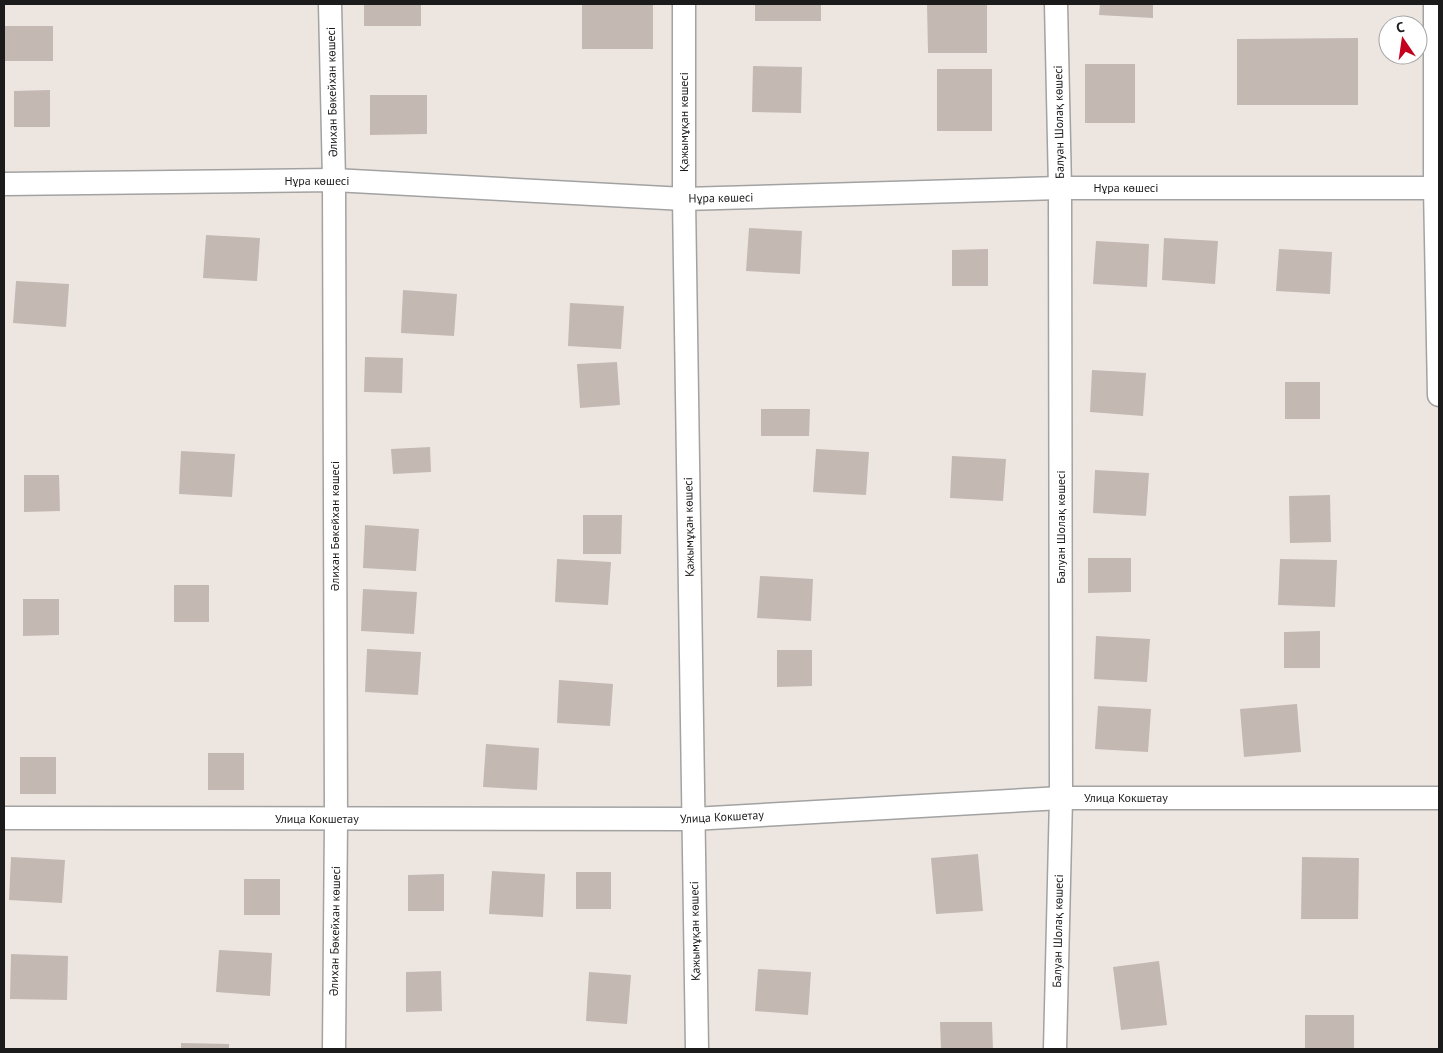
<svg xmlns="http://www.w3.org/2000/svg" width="1443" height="1053" font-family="'PT Sans',sans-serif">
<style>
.building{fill:#c4b8b3}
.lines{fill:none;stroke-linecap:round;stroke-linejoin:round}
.minor-casing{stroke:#a2a2a2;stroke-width:25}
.minor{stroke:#fff;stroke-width:22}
.labels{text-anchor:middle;stroke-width:4;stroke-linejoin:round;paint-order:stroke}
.street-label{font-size:12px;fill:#1b1b1b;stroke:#fff}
</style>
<rect width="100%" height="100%" fill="#ede6e0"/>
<g class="building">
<rect x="364" y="4" width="57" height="22"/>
<rect x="582" y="4" width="71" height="45"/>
<rect x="755" y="4" width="66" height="17"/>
<polygon points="927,4 987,4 987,53 928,53"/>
<polygon points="1100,4 1153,4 1153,18 1099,15"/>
<rect x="4" y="26" width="49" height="35"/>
<polygon points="1358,38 1358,105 1237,105 1237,39"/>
<rect x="1085" y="64" width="50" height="59"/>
<polygon points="753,66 802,67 801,113 752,112"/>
<rect x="937" y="69" width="55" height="62"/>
<polygon points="50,90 50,127 14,127 14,91"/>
<polygon points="370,95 427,95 427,134 370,135"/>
<polygon points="749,228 802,231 800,274 746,271"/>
<polygon points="206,235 260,238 257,281 203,278"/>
<polygon points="1164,238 1218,241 1215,284 1162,280"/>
<polygon points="1096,241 1149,244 1147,287 1093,284"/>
<polygon points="988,249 988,286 952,286 952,250"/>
<polygon points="1279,249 1332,252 1330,294 1276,291"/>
<polygon points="16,281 69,284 66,327 13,323"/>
<polygon points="403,290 457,294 454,336 401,333"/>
<polygon points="570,303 624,306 621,349 568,346"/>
<polygon points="365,357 403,358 402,393 364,392"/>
<polygon points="617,362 620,405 580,408 577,364"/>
<polygon points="1092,370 1146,373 1143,416 1090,412"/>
<rect x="1285" y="382" width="35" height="37"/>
<polygon points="761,409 810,409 809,436 761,436"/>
<polygon points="430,447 431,472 393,474 391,449"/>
<polygon points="816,449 869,452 866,495 813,492"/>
<polygon points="181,451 235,454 232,497 179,494"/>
<polygon points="952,456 1006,459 1003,501 950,498"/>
<polygon points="1095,470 1149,473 1146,516 1093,513"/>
<polygon points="24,475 59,475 60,511 24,512"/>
<polygon points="1330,495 1331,542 1290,543 1289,496"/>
<polygon points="583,515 622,515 621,554 583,554"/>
<polygon points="365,525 419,529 416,571 363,568"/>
<polygon points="1088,558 1131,558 1131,592 1088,593"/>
<polygon points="557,559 611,562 608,605 555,602"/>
<polygon points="1280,559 1337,560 1335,607 1278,605"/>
<polygon points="760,576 813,579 811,621 757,618"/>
<rect x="174" y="585" width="35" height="37"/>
<polygon points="363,589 417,592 414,634 361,631"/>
<polygon points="23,599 59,599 59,635 23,636"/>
<polygon points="1320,631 1320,668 1284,668 1284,632"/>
<polygon points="1096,636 1150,639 1147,682 1094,679"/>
<polygon points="367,649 421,652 418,695 365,692"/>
<polygon points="777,650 812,650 812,686 777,687"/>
<polygon points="559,680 613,684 610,726 557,723"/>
<polygon points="1297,704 1301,752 1244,757 1240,709"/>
<polygon points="1098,706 1151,709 1148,752 1095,749"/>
<polygon points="486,744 539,748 537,790 483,787"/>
<rect x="208" y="753" width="36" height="37"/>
<rect x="20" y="757" width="36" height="37"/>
<polygon points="978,854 983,911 936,914 931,858"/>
<polygon points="11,857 65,860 62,903 9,900"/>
<polygon points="1302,857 1359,858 1358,919 1301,919"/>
<polygon points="492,871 545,874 543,917 489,914"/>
<rect x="576" y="872" width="35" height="37"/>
<polygon points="444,874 444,911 408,911 408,875"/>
<rect x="244" y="879" width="36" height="36"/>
<polygon points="219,950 272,953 270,996 216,992"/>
<polygon points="11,954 68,956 67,1000 10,999"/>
<polygon points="1159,961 1167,1025 1121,1030 1113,967"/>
<polygon points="758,969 811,972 808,1015 755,1011"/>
<polygon points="441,971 442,1011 406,1012 406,972"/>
<polygon points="589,972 631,975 627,1024 586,1021"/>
<rect x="1305" y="1015" width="49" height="34"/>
<polygon points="940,1022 992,1022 993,1049 941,1049"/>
<polygon points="181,1043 229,1044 229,1049 181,1049"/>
</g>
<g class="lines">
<defs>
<g id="minor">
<polyline points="330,4 334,180 336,820 334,1049"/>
<polyline points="684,4 684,199 697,1049"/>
<polyline points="1435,4 1435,188 1439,395"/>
<polyline points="4,184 334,180 684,199 1060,188 1439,188"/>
<polyline points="4,818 693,819 1061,798 1439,798"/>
<polyline points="1055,1049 1061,798 1060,188 1056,4"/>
</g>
</defs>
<use href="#minor" class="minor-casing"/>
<use href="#minor" class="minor"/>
</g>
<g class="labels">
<g class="street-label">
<text transform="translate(332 92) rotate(-91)" y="4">Әлихан Бөкейхан көшесі</text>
<text transform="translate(684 122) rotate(-90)" y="4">Қажымұқан көшесі</text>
<text transform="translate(1059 122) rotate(-91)" y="4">Балуан Шолақ көшесі</text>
<text x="317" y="185">Нұра көшесі</text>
<text x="1126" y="192">Нұра көшесі</text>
<text transform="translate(721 198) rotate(-1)" y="4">Нұра көшесі</text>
<text transform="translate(335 526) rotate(-90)" y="4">Әлихан Бөкейхан көшесі</text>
<text transform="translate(689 527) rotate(-91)" y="4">Қажымұқан көшесі</text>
<text transform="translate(1061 527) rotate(-90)" y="4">Балуан Шолақ көшесі</text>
<text x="1126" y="802">Улица Кокшетау</text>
<text transform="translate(722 817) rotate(-3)" y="4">Улица Кокшетау</text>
<text x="317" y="823">Улица Кокшетау</text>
<text transform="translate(335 931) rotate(-89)" y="4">Әлихан Бөкейхан көшесі</text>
<text transform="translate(695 931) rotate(-91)" y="4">Қажымұқан көшесі</text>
<text transform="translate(1058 931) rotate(-89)" y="4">Балуан Шолақ көшесі</text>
</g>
</g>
<rect width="1443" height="1053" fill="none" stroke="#1b1b1b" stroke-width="10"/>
<g transform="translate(1403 40) rotate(347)"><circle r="24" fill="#ffffff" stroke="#a4a4a4"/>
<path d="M0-4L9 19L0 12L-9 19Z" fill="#c5001e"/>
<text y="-8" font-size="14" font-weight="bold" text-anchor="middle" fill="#1b1b1b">С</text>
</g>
</svg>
